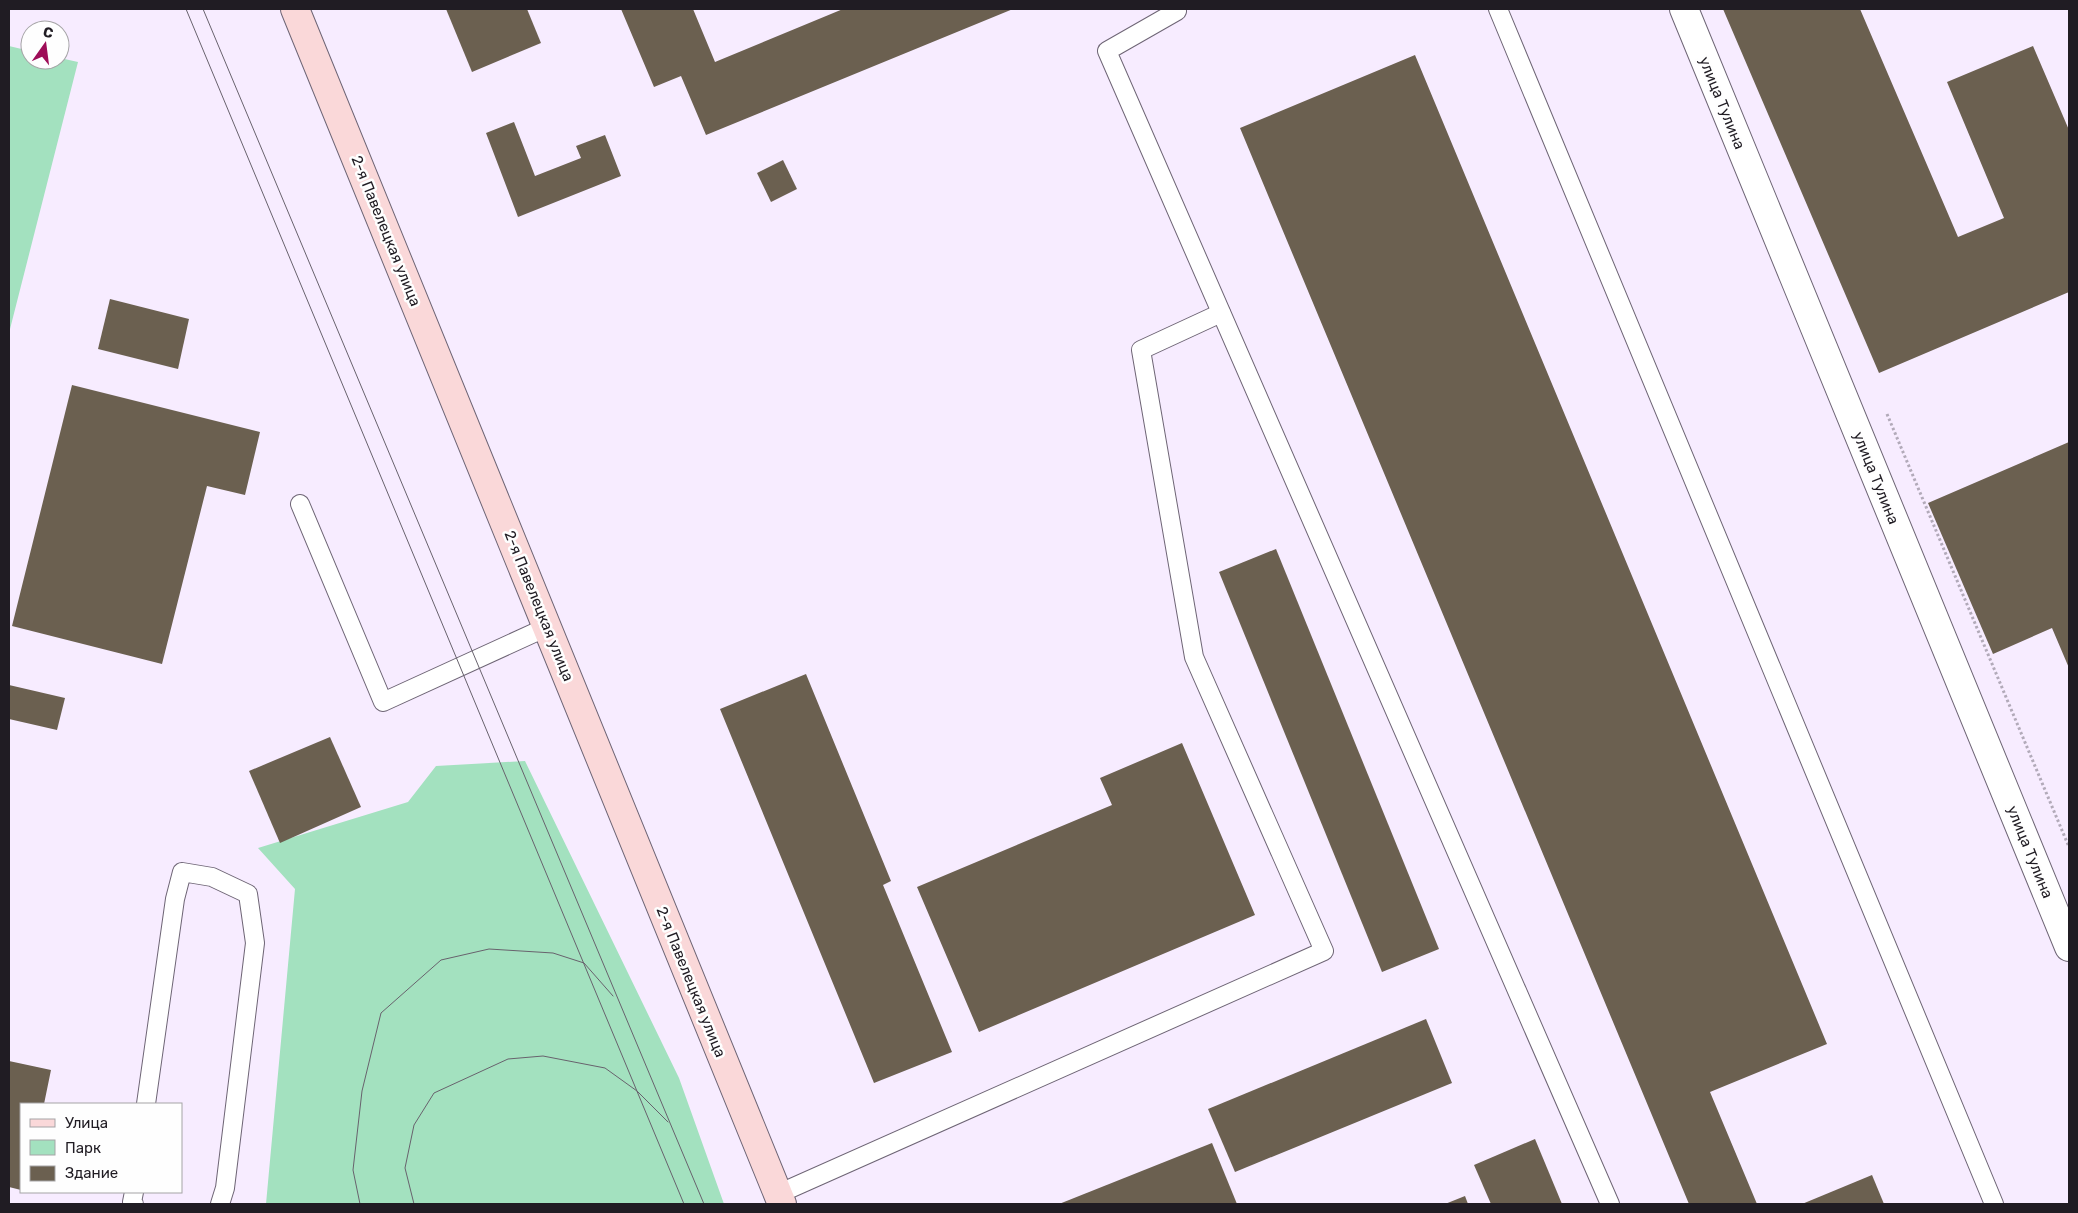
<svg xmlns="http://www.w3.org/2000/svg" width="2078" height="1213" font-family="Rubik,sans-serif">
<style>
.green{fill:#a3e1bf}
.building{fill:#6b6050}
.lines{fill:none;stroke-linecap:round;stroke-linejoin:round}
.lane-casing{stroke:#6e6575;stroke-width:20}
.street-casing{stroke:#6e6575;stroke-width:30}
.secondary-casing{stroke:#6e6575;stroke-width:30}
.path{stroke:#b2aab9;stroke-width:3;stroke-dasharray:2.5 2.5;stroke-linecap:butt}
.lane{stroke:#fff;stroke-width:18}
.street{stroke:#fff;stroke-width:28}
.secondary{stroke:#fad8d9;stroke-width:28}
.tram{stroke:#68626d;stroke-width:1}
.labels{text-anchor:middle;stroke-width:5;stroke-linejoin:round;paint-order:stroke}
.street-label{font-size:15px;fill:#201c23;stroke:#fefefe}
</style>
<rect width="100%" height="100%" fill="#f7ecff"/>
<g class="green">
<polygon points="9,46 30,51 30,60 60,60 60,58 78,62 9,333"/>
<polygon points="525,761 679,1078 724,1204 266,1204 295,889 258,848 408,802 436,766"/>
</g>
<g class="building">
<polygon points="446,9 527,9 541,43 472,72"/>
<polygon points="621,9 693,9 715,62 843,9 1013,9 706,135 681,76 654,87"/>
<polygon points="1723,9 1860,9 1958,237 2004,218 1947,82 2033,46 2069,130 2069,292 1879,373"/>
<polygon points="1415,55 1827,1044 1710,1092 1757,1204 1689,1204 1240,128"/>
<polygon points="514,122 535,176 581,158 576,146 605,135 621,176 518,217 486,133"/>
<polygon points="783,160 797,189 771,202 757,173"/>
<polygon points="110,299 189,319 178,369 98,349"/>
<polygon points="72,385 260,432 245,495 207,486 162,664 12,626"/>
<polygon points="2069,442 2069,668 2052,628 1993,654 1928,503"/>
<polygon points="1276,549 1439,949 1382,972 1219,572"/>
<polygon points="806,674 891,881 883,885 952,1052 874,1083 720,709"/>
<polygon points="9,685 65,698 57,730 9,719"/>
<polygon points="330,737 361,807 280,843 249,771"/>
<polygon points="1182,743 1255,915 979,1032 917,887 1112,805 1100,778"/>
<polygon points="1426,1019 1452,1083 1235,1172 1208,1109"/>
<polygon points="9,1061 51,1070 44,1104 21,1104 21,1190 9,1187"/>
<polygon points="1535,1139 1562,1204 1491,1204 1474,1165"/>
<polygon points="1212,1143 1237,1204 1059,1204"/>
<polygon points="1872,1175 1884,1204 1802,1204"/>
<polygon points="1465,1196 1468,1204 1445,1204"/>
</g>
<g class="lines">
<defs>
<g id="lane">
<polyline points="1176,9 1177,11 1107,51 1610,1204"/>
<polyline points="1498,9 1994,1204"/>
<polyline points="300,504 383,702 547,627"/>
<polyline points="146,1104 175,899 182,872 212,877 248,894 255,943 225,1188 220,1204"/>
<polyline points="134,1192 132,1202 134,1204"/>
<polyline points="778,1194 1324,951 1194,657 1141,350 1221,313"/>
</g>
<polyline id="street" points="1684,9 2069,947"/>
<polyline id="secondary" points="295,9 782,1204"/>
</defs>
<use href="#lane" class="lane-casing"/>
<use href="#street" class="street-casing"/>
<use href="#secondary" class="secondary-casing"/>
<polyline class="path" points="1887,414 2069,847"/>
<use href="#lane" class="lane"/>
<use href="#street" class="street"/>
<use href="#secondary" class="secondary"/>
<g class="tram">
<polyline points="186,9 684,1204"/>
<polyline points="203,9 704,1204"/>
<polyline points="360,1204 353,1170 362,1091 381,1013 441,960 489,949 553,953 584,963 613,996"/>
<polyline points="414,1204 405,1168 414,1125 434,1093 508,1059 543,1056 605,1068 637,1091 668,1122"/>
</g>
</g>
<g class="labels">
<g class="street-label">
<text transform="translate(1722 103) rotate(68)" y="5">улица Тулина</text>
<text transform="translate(386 231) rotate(68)" y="5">2-я Павелецкая улица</text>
<text transform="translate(1876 478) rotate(68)" y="5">улица Тулина</text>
<text transform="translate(539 606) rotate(68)" y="5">2-я Павелецкая улица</text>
<text transform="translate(2030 852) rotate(68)" y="5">улица Тулина</text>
<text transform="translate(691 982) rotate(68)" y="5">2-я Павелецкая улица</text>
</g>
</g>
<rect width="2078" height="1213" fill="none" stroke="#201c23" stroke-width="20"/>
<rect x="20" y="1103" width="162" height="90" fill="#fefefe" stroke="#a5a4a6"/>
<rect x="30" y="1119" width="25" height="8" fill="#fad8d9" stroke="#a5a4a6"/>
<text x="65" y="1128" font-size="15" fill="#201c23">Улица</text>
<rect x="30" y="1140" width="25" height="15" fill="#a3e1bf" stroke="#a5a4a6"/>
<text x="65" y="1153" font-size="15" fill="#201c23">Парк</text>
<rect x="30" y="1166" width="25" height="15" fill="#6b6050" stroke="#a5a4a6"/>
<text x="65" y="1178" font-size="15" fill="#201c23">Здание</text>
<g transform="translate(45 45) rotate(14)"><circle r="24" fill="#fefefe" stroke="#a5a4a6"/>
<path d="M0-4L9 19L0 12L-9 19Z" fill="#9e0d58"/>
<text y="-8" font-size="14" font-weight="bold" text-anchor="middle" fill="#201c23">С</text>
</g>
</svg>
